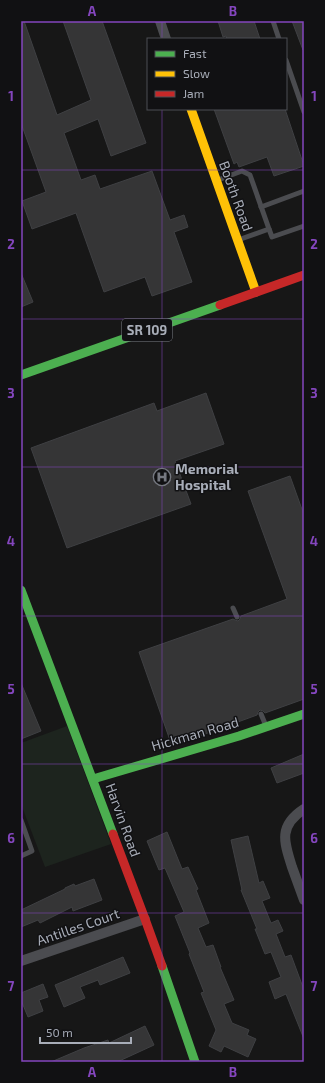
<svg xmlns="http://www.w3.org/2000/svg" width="325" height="1083" font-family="'Exo 2',sans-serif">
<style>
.green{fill:#1d241e}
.building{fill:#353536;stroke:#3f4043}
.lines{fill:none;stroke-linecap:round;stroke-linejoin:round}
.lane{stroke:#4b4c50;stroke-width:5}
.street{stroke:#4b4c50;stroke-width:10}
.fast{stroke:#4caf50;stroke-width:9}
.slow{stroke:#ffc107;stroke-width:9}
.jam{stroke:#c62828;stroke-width:9}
.grid{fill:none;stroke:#8446be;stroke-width:1;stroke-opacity:0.55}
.labels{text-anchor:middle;stroke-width:3;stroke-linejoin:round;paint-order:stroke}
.shield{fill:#111113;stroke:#7b7e86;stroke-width:1}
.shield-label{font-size:13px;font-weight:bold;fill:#a8adb8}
.street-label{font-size:14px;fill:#a8adb8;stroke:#111113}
.poi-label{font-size:14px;font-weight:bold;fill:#a8adb8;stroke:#111113;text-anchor:start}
.neatline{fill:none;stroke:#8446be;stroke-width:1.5}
.grid-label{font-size:13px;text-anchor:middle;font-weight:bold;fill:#8446be}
</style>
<rect width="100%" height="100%" fill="#171717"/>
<polygon class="green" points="67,726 111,844 45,867 21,804 21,743"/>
<g class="building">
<polygon points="21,21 24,21 57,115 91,100 63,21 102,21 146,143 111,156 98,119 64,133 81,180 95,175 100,189 152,171 170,220 184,215 188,227 174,232 192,282 152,296 145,277 104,292 76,213 32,229 22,201 46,192 21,123"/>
<polygon points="218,21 254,21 260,39 227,39 226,36 223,37"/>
<polygon points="292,21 304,21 304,50 303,50"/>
<polygon points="214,109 285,109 304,166 274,176 267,157 239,167 237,162 234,164"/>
<polygon points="21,273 33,302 21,307"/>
<polygon points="206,393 224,444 175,461 191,504 67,548 31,448 154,403 157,411"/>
<polygon points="290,476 304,515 304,699 265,713 263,711 260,710 258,712 257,715 172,746 139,652 233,619 235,620 238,621 240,619 241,616 287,599 248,491"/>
<polygon points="21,683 41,731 21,739"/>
<polygon points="304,754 304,773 277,783 271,768"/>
<polygon points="167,832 182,869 188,867 198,889 196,890 209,923 198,928 206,947 213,945 221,967 220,967 234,1000 224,1004 232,1023 249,1030 247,1035 256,1039 248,1057 224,1046 221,1052 209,1046 216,1030 201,993 204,992 189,954 190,953 175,916 184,912 165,868 159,870 147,841"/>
<polygon points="248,836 259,883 263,881 270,898 262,901 271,923 278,920 283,931 276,934 285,957 291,955 304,990 304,1039 286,994 275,999 269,982 281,977 271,952 265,954 255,929 257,929 241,890 242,890 231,840"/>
<polygon points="94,879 102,900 73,911 72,907 40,923 38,920 21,927 21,910 65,889 65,888 74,884 75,886"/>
<polygon points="123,957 130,973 100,985 98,980 80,987 85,998 64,1007 55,985"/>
<polygon points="43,984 48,997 39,1000 43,1011 28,1017 21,1000 21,993"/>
<polygon points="145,1026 154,1045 117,1062 51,1062 84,1048 108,1040 109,1043"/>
</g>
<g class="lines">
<g class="lane">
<polyline points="273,21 279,39"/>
<polyline points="286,60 304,112"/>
<polyline points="218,180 242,171 250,175 269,229 238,240"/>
<polyline points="261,207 304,191"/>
<polyline points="269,229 272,237 304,226"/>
<polyline points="233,608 237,617"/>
<polyline points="261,714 266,726"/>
<polyline points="21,820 32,851 21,856"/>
</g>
<g class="street">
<polyline points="160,21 166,39"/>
<path d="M304,809C278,826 284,842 292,867C296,878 300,889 304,900"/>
<polyline points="21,961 145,919"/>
</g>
<g class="fast">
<polyline points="21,375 220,305"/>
<polyline points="21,590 113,834"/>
<polyline points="93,779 239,736 304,714"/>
<polyline points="162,966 195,1062"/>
</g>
<polyline class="slow" points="191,109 256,292"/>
<g class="jam">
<polyline points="220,305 304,275"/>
<polyline points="113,834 145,919 162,966"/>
</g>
</g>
<path class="grid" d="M162,21V39M162,109V1062M21,170H304M21,319H304M21,467H304M21,616H304M21,764H304M21,913H304"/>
<defs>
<symbol id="hospital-ring" viewBox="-11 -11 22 22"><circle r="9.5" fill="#111113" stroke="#757880" stroke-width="1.5"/><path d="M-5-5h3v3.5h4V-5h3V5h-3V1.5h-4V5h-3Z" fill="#757880"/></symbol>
</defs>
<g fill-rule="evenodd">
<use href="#hospital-ring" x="152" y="467" width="20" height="20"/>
</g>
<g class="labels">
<rect class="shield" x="122" y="319" width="50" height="22" rx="3"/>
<g class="shield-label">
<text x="147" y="335">SR 109</text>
</g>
<g class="street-label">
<text transform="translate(236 196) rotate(70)" y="5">Booth Road</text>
<text transform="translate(195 734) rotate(-16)" y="5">Hickman Road</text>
<text transform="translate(123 820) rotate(70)" y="5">Harvin Road</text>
<text transform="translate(78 927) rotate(-19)" y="5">Antilles Court</text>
</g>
<g class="poi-label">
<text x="175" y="474">Memorial<tspan x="175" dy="16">Hospital</tspan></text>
</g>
</g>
<rect width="325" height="1083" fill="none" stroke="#111113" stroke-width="44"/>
<rect x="147" y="38" width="140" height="72" fill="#111113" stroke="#4d4f55"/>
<rect x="155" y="51" width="20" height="6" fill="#4caf50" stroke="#4d4f55"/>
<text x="183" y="58" font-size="12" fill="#a8adb8">Fast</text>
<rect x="155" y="71" width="20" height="6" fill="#ffc107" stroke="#4d4f55"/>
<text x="183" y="78" font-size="12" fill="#a8adb8">Slow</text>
<rect x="155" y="91" width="20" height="6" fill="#c62828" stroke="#4d4f55"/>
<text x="183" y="98" font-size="12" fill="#a8adb8">Jam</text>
<path d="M40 1037v6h91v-6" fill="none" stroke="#a8adb8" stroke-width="2"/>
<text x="46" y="1037" font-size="12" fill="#a8adb8" stroke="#111113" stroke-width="3" paint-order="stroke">50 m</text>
<rect x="22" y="22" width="281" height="1039" class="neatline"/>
<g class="grid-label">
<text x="92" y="16">A</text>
<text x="233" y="16">B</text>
<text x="11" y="101">1</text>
<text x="314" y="101">1</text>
<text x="11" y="249">2</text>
<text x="314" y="249">2</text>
<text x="11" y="398">3</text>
<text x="314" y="398">3</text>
<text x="11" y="546">4</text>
<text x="314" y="546">4</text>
<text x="11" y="694">5</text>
<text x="314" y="694">5</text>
<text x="11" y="843">6</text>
<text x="314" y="843">6</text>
<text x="11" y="991">7</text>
<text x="314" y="991">7</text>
<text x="92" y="1077">A</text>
<text x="233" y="1077">B</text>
</g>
</svg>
